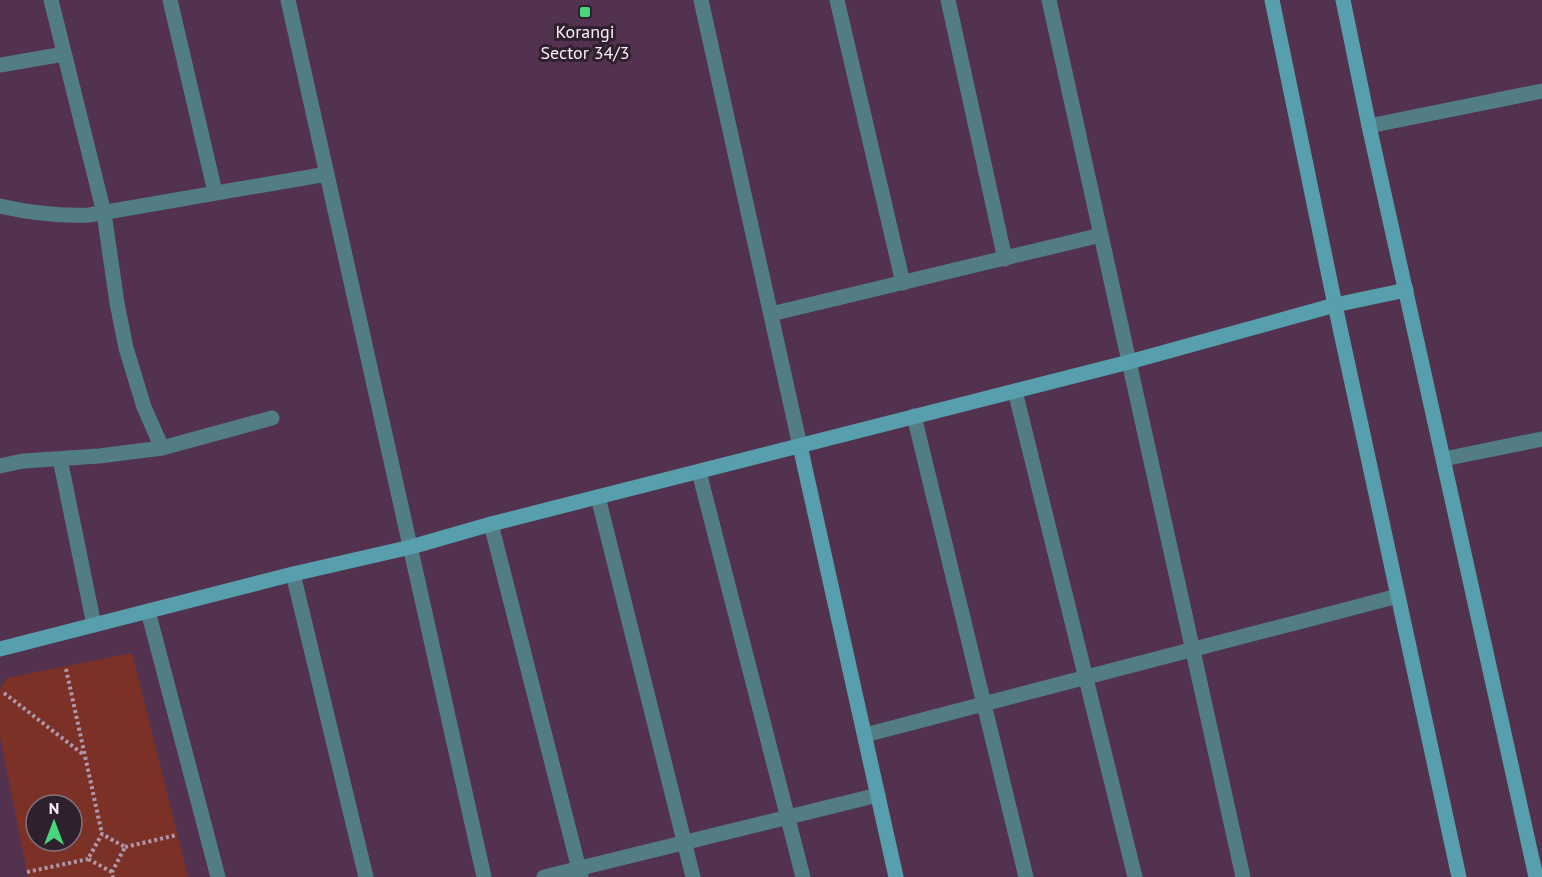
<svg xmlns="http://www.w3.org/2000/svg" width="1542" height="877" font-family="'PT Sans',sans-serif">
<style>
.green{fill:#7b3125;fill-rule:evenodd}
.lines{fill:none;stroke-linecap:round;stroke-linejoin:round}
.path{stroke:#b098ac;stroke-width:4;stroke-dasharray:3 3;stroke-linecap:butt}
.street{stroke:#527d85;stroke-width:15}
.secondary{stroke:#579fac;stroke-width:15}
.poi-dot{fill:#45d77a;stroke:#2f202d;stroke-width:2}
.labels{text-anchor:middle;stroke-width:6;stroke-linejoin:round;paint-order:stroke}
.poi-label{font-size:18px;fill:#feedfb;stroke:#2f202d}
</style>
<rect width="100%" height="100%" fill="#52324e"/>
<path class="green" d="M132,653L188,877H28L0,737V689L7,678ZM36,805H72V841H36Z"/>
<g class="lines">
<g class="path">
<polyline points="66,669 102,834"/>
<polyline points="4,693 84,755"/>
<polyline points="125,847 177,835"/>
<polyline points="27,872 88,859"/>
<polyline points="112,872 88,859 102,834 125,847 112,872 113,877"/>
</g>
<g class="street">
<polyline points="51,0 104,213 117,303 126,348 144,407 162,448"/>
<polyline points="170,0 215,192"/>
<polyline points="288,0 484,877"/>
<polyline points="701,0 800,446"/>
<polyline points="837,0 903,283"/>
<polyline points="948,0 1005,259"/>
<polyline points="1049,0 1243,877"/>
<polyline points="0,65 64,54"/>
<polyline points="1369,126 1542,91"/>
<path d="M0,206C30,213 59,216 89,215L327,174"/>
<polyline points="771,314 1101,235"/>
<polyline points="1015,391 1135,877"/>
<polyline points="914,416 1026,877"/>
<polyline points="60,459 94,625"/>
<polyline points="1444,459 1542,439"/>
<polyline points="0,466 23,461 99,456 162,448 272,418"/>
<polyline points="699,472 803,877"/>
<polyline points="598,497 693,877"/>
<polyline points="491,524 581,877"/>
<polyline points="293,574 366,877"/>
<polyline points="148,611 218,877"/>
<polyline points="865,735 1398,596"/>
<polyline points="544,877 878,795"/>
</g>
<g class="secondary">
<polyline points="1272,0 1335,305 1459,877"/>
<polyline points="1343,0 1369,126 1536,877"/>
<polyline points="800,446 896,877"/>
<polyline points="0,649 293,574 411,547 491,524 1129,362 1335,305 1406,290"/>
</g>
</g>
<rect class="poi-dot" x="579" y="6" width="12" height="12" rx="3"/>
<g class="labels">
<g class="poi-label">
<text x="585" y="38">Korangi<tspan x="585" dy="21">Sector 34/3</tspan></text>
</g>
</g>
<g transform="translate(54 823)"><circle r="28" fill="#2f202d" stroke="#82727f" stroke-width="1.5"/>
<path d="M0-4.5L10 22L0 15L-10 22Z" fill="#45d77a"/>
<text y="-9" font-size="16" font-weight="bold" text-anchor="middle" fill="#feedfb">N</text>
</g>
</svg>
